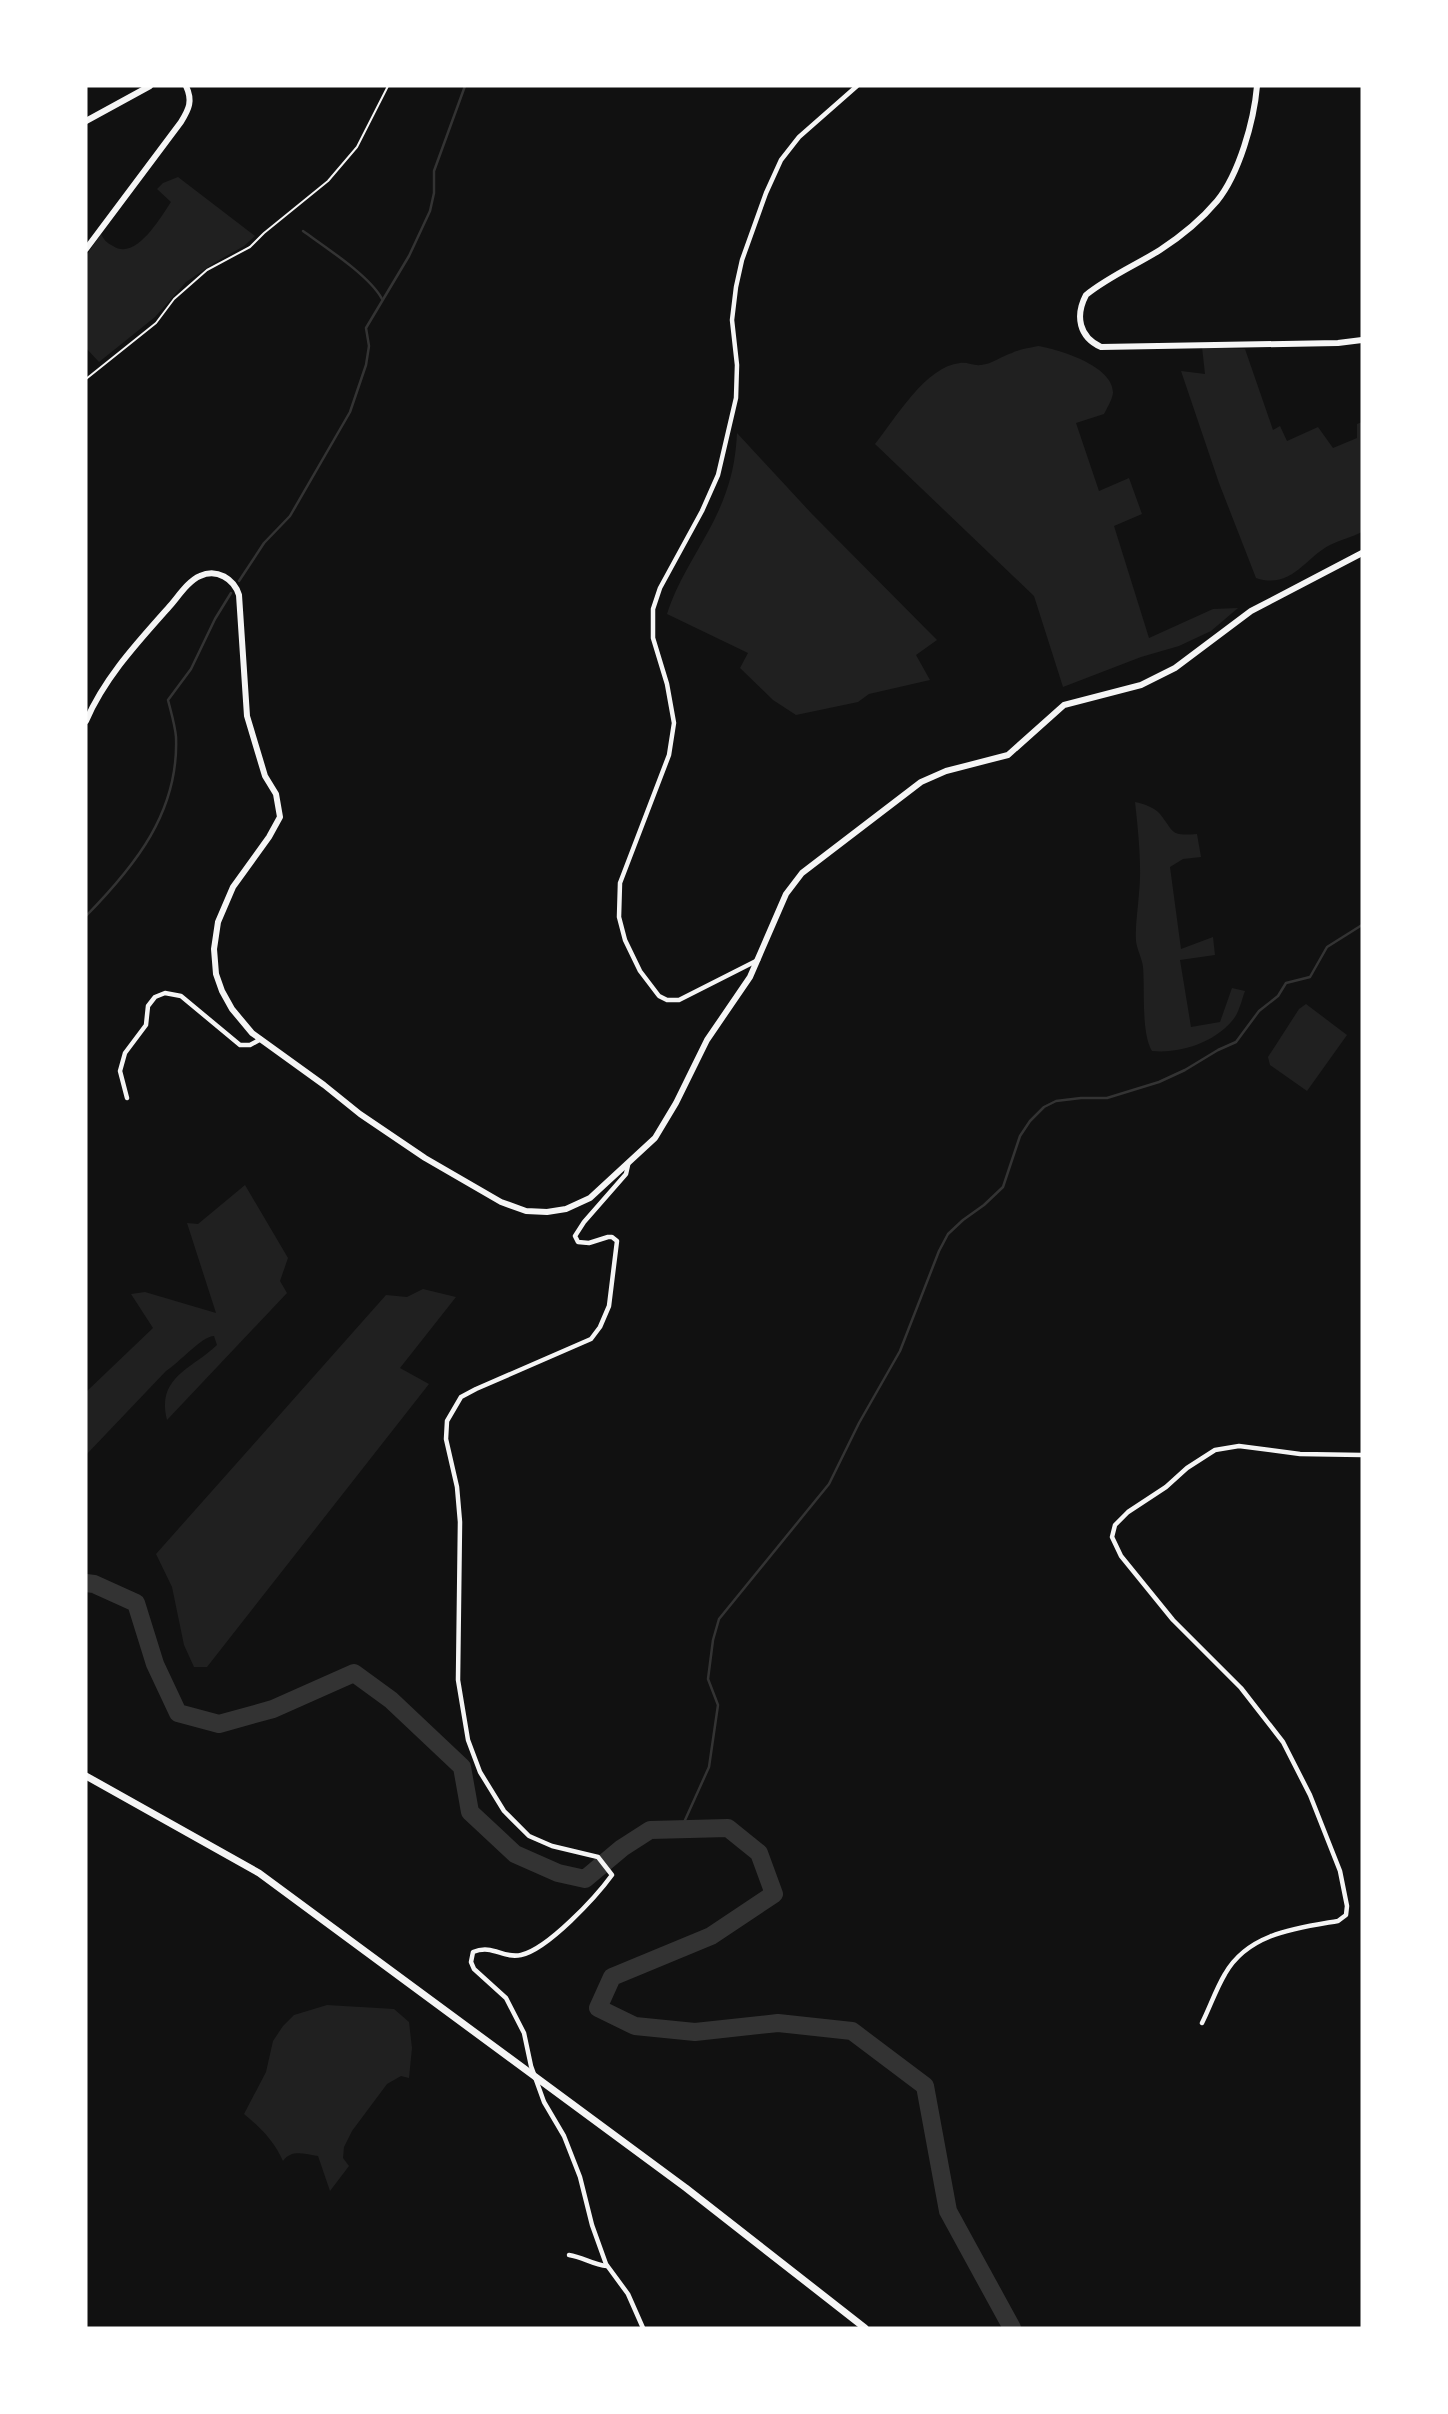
<svg xmlns="http://www.w3.org/2000/svg" width="1448" height="2414" font-family="'DM Sans',sans-serif">
<style>
.green{fill:#202020}
.lines{fill:none;stroke-linecap:round;stroke-linejoin:round}
.stream{stroke:#333;stroke-width:2.5}
.river{stroke:#333;stroke-width:18}
.path{stroke:#f5f5f5;stroke-width:2}
.minor{stroke:#f5f5f5;stroke-width:4.5}
.secondary{stroke:#f5f5f5;stroke-width:6}
.primary{stroke:#f5f5f5;stroke-width:6}
.trunk{stroke:#f5f5f5;stroke-width:7}
</style>
<rect width="100%" height="100%" fill="#111"/>
<g class="green">
<path d="M178,177L255,236L244,246L214,263L186,282L155,317L99,362L86,348V256L101,234C104,240 107,243 113,246C136,261 160,218 171,202L157,189L163,183Z"/>
<path d="M1038,346C1058,349 1114,366 1113,393C1112,400 1107,408 1104,414L1076,423L1099,491L1129,478L1142,514L1114,526L1149,638L1213,609L1238,608L1211,631L1179,646L1141,657L1063,687L1034,596L875,444C895,419 926,366 960,363C967,362 974,366 981,365C992,364 1002,356 1012,353C1020,349 1029,348 1038,346Z"/>
<path d="M1202,347L1245,349L1273,430L1280,426L1287,441L1318,427L1333,448L1357,438V424L1362,422V532C1352,537 1340,540 1330,545C1306,557 1291,590 1256,578L1219,483L1181,371L1205,374Z"/>
<path d="M737,433L812,514L937,640L916,655L930,680L869,694L858,702L796,715L773,700L740,668L748,653L667,614C681,570 712,534 726,492C733,473 736,453 737,433Z"/>
<path d="M1135,802C1144,804 1154,807 1160,814C1175,833 1170,836 1197,834L1201,857L1183,859L1170,867L1181,949L1213,937L1215,955L1180,960L1191,1027L1220,1022L1232,988L1245,991C1242,999 1240,1009 1235,1017C1218,1041 1182,1054 1152,1051C1141,1033 1145,990 1143,967C1142,958 1137,950 1136,941C1135,925 1138,909 1139,893C1142,866 1138,829 1135,802Z"/>
<polygon points="1306,1004 1347,1035 1307,1091 1270,1065 1268,1057 1299,1009"/>
<path d="M245,1185L288,1258L280,1281L287,1293L167,1420C156,1377 192,1369 217,1345L214,1336C202,1336 179,1363 166,1371L86,1455V1392L153,1328L131,1294L145,1292L216,1313L187,1223L198,1224Z"/>
<polygon points="423,1289 456,1297 400,1368 429,1384 207,1667 194,1667 184,1645 172,1587 156,1554 386,1295 407,1297"/>
<path d="M327,2005L394,2009L409,2022L412,2048L409,2078L401,2076L387,2084L352,2131L344,2147L343,2158L349,2166L330,2191L318,2156C305,2154 291,2149 283,2161C274,2141 261,2128 244,2114L266,2072L273,2041L283,2026L294,2015Z"/>
</g>
<g class="lines">
<g class="stream">
<path d="M303,231C325,247 370,276 382,299"/>
<polyline points="239,581 264,543 290,516 350,412 366,365 369,346 366,328 409,256 430,211 434,193 434,171 465,86"/>
<path d="M86,916C135,866 179,812 176,737C175,725 171,712 168,700L191,669L215,619L231,593"/>
<polyline points="681,1829 709,1767 718,1705 708,1679 713,1640 719,1619 829,1484 859,1423 900,1351 939,1251 948,1234 963,1220 984,1205 1003,1187 1020,1136 1030,1121 1044,1107 1056,1101 1081,1098 1107,1098 1159,1082 1185,1070 1218,1050 1236,1042 1259,1011 1278,996 1286,983 1310,977 1327,947 1362,925"/>
</g>
<polyline class="river" points="86,1583 94,1584 136,1603 155,1664 178,1713 219,1724 273,1709 354,1673 391,1700 462,1767 470,1812 515,1854 558,1873 585,1879 622,1848 650,1830 728,1828 759,1853 774,1894 711,1936 612,1977 598,2008 635,2026 695,2032 778,2023 852,2031 925,2086 948,2211 1012,2328"/>
<polyline class="path" points="86,379 156,323 174,299 207,270 250,247 264,233 328,181 357,147 388,86"/>
<g class="minor">
<polyline points="758,960 679,1000 667,1000 659,996 640,971 625,940 619,917 620,883 669,755 674,723 667,684 653,638 653,609 660,588 702,511 718,475 736,398 737,365 732,320 736,287 742,260 766,193 781,160 799,137 857,86"/>
<polyline points="127,1098 120,1071 125,1053 146,1025 148,1006 155,997 165,993 181,996 240,1045 250,1045 261,1039"/>
<path d="M628,1165L626,1174L584,1222L575,1236L578,1242L589,1243L608,1237H612L617,1241L609,1306L600,1327L591,1339L476,1389L461,1397L447,1421L446,1439L457,1487L460,1522L458,1680L468,1740L480,1772L504,1811L529,1836L552,1846L598,1857L612,1875C596,1897 548,1949 521,1955C503,1959 493,1944 473,1952L471,1962L474,1969L506,1998L524,2033L531,2066L544,2102L564,2136L580,2177L592,2225L606,2264L628,2294L643,2328"/>
<path d="M1202,2023C1210,2007 1216,1989 1225,1974C1248,1933 1297,1928 1338,1921L1346,1915L1347,1906L1340,1871L1310,1795L1283,1742L1241,1688L1173,1620L1121,1556L1112,1537L1115,1525L1128,1512L1166,1487L1187,1468L1215,1450L1239,1446L1300,1454L1362,1455"/>
<path d="M569,2255C583,2257 593,2265 607,2266"/>
</g>
<g class="secondary">
<polyline points="86,121 150,86"/>
<path d="M86,249L181,122C189,109 193,101 186,86"/>
</g>
<g class="primary">
<path d="M1257,86C1254,121 1239,174 1217,201C1201,220 1180,237 1160,250C1136,265 1108,277 1086,295C1075,316 1079,337 1101,347L1338,343L1362,340"/>
<path d="M86,721C105,677 138,642 169,607C178,597 188,581 200,576C217,568 234,579 239,595L247,716L265,776L276,794L280,817L269,837L233,887L218,922L214,949L216,974L222,991L232,1009L252,1033L324,1085L360,1114L425,1158L501,1202L526,1211L547,1212L566,1209L590,1198L655,1138L676,1103L707,1040L750,977L786,894L802,873L921,782L946,771L1008,755L1064,705L1141,685L1175,668L1251,611L1362,553"/>
</g>
<polyline class="trunk" points="86,1776 259,1873 686,2188 865,2328"/>
</g>
<rect width="1448" height="2414" fill="none" stroke="#ffffff" stroke-width="175"/>
</svg>
